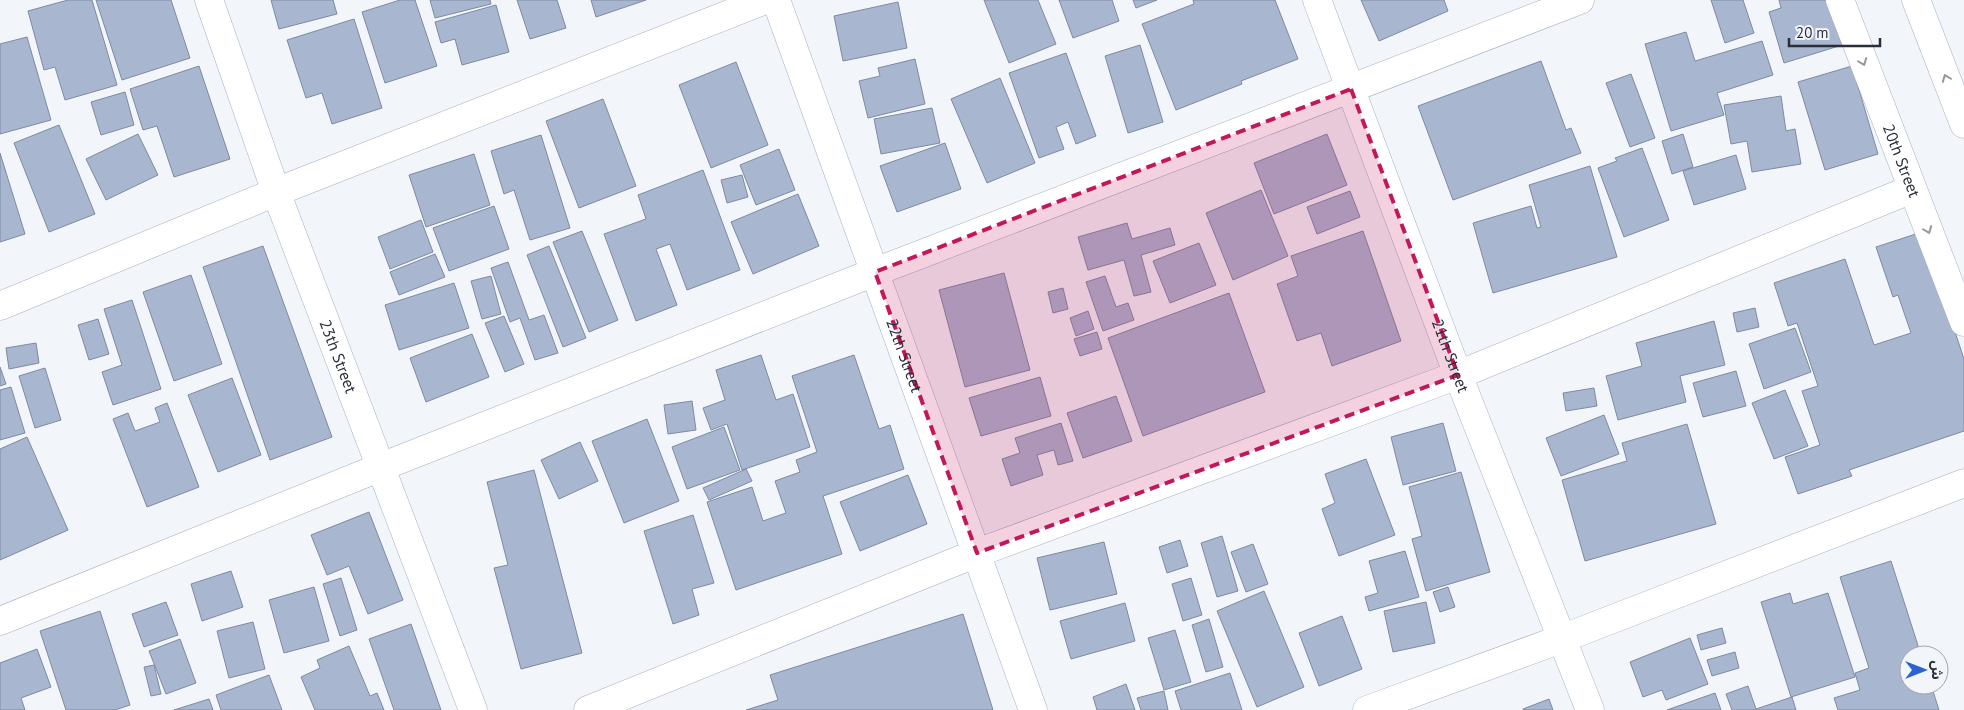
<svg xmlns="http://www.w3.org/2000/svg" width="1964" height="710" font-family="'PT Sans','Noto Sans Arabic',sans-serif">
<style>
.building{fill:#a8b6d0;stroke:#7d8aa3}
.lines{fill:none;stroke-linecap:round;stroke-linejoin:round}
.minor-casing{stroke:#a2b0c9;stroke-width:29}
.minor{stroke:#fff;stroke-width:28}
.oneway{stroke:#94979c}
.marked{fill:#c2185b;fill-opacity:0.2;stroke:#c2185b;stroke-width:4;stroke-dasharray:10 6;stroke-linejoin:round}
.labels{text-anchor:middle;stroke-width:4.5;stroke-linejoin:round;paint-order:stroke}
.street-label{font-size:16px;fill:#292f39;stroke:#f2f5fa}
</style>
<rect width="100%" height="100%" fill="#f2f5fa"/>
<g class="building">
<polygon points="68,0 92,0 117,85 65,100 55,67 44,70 28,11"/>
<polygon points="96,0 171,0 190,58 122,80"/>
<polygon points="271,0 333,0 337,14 279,29"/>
<polygon points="400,0 415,0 437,66 385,83 362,12"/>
<polygon points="430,0 490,0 491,4 435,18"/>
<polygon points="517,0 557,0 566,28 530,39"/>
<polygon points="591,0 646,0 596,17"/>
<polygon points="984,0 1038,0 1056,44 1009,63"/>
<polygon points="1059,0 1112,0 1119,21 1073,38"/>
<polygon points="1133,0 1157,0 1136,8"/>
<polygon points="1193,0 1275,0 1298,59 1241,81 1242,84 1176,110 1142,24 1194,4"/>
<polygon points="1361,0 1444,0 1448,11 1379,41"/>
<polygon points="1711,0 1743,0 1754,33 1725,43"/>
<polygon points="1779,0 1828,0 1842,45 1784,63 1769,12 1781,8"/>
<polygon points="898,2 907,48 843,61 834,16"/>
<polygon points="496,5 509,52 462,65 455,39 441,43 435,22"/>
<polygon points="354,19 382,108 332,124 322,93 306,98 287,40"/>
<polygon points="1686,32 1695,61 1762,41 1773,75 1717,93 1724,115 1671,131 1645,44"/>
<polygon points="27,37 51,120 0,134 0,44"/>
<polygon points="1140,45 1163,122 1128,133 1105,56"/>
<polygon points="1066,53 1096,136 1076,144 1068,122 1056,127 1064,149 1039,158 1009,73"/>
<polygon points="915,59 925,104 868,118 859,81 880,76 878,68"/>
<polygon points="1541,61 1566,130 1571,128 1581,153 1453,200 1418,106"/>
<polygon points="736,62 768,145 711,168 679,85"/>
<polygon points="199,66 230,159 174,177 157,126 143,130 130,89"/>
<polygon points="1852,66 1878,154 1825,170 1798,82"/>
<polygon points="1631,74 1655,138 1630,147 1606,83"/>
<polygon points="1000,78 1035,163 987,183 951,99"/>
<polygon points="125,92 134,125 101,135 91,102"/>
<polygon points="1781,96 1786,131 1795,129 1801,164 1752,172 1747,141 1731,144 1724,105"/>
<polygon points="603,99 636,186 579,208 546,121"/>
<polygon points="932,108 940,143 881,154 874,119"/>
<polygon points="59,125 95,214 49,232 14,143"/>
<polygon points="138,134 158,175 106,200 86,159"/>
<polygon points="1327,134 1347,185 1274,214 1254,163"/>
<polygon points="1683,134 1693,167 1672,174 1662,141"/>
<polygon points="541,135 570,228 530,240 514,190 504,194 491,151"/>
<polygon points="945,143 961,189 897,212 880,166"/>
<polygon points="1642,148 1669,220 1624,237 1598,168 1617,161 1615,158"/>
<polygon points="779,149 795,190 756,205 740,165"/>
<polygon points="0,153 25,234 0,242"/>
<polygon points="474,154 490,205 426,227 409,175"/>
<polygon points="1736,155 1746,189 1694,205 1683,171"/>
<polygon points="1590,166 1617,257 1493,293 1473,223 1531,206 1537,228 1541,227 1529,185"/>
<polygon points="703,170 740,270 687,290 670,244 656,249 677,305 636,321 604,234 646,219 638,195"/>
<polygon points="742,175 748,197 727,203 721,180"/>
<polygon points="1261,190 1288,256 1233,280 1206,213"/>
<polygon points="1350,191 1360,217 1317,234 1307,207"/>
<polygon points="798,194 819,246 753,274 731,222"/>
<polygon points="494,206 509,249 449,271 433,228"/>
<polygon points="421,220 433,252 390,269 378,237"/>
<polygon points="1127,223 1132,239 1170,228 1175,245 1141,255 1151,292 1134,296 1124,260 1088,270 1078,237"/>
<polygon points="582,231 618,320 589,332 553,242"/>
<polygon points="1363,231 1401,341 1332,366 1321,333 1297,341 1277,284 1298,276 1291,256"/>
<polygon points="1922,232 1964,359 1964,431 1849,470 1852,476 1798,494 1785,457 1820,445 1802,391 1818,386 1797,323 1788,326 1774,283 1845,259 1874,345 1911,333 1898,295 1893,297 1876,247"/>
<polygon points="1199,243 1216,285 1170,303 1153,261"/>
<polygon points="263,246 332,437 270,460 203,267"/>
<polygon points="549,246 586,338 563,347 527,255"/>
<polygon points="435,254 445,277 399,295 390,272"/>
<polygon points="508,262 529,320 544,315 558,353 535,360 520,318 510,322 491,268"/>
<polygon points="1004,273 1030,370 965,387 939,290"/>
<polygon points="191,275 222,364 174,381 143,292"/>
<polygon points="491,276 501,314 482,319 471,281"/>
<polygon points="1105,276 1116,307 1128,303 1134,320 1103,331 1086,282"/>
<polygon points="454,283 469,328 399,350 385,305"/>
<polygon points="1063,288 1068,309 1053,313 1048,292"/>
<polygon points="1229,293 1265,392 1143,436 1108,338"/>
<polygon points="132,300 161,389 113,405 102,372 122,365 104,309"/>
<polygon points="1755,308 1759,327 1737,332 1733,313"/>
<polygon points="1088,311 1094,329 1076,336 1070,318"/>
<polygon points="504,316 524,364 505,372 485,323"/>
<polygon points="98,319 109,354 89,360 78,325"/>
<polygon points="1714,321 1725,365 1680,376 1686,402 1618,420 1606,376 1642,366 1636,343"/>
<polygon points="1795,328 1811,372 1764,389 1749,344"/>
<polygon points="1097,332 1102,349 1080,356 1074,339"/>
<polygon points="472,334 489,377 426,402 410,358"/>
<polygon points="36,343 39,363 9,369 6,348"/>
<polygon points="761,355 776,400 793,394 810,447 742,470 727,424 711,430 703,408 725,400 716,370"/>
<polygon points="854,355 879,429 890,425 904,469 823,496 842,554 736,590 707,502 752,487 763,521 786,513 775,481 800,472 796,460 817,452 792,376"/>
<polygon points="0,367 6,384 0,386"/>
<polygon points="45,368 61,420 35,428 19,376"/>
<polygon points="1736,371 1746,406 1703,417 1693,383"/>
<polygon points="1040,377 1051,416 981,436 969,398"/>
<polygon points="232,378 261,455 218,472 188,395"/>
<polygon points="11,387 25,433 0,440 0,390"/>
<polygon points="1594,388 1597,406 1566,411 1563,393"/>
<polygon points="1785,390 1808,446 1774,459 1752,403"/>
<polygon points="1116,396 1132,441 1083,458 1067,413"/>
<polygon points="692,401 696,430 668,434 664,405"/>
<polygon points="167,403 199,487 147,507 113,419 128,413 135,431 160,422 155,408"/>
<polygon points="1604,415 1619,454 1561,476 1546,438"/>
<polygon points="647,419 679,501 624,523 592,441"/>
<polygon points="1061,423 1073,461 1058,465 1054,450 1037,455 1043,475 1011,486 1002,459 1020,453 1015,438"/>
<polygon points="1443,423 1456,471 1403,485 1391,437"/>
<polygon points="1687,424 1716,524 1585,561 1562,480 1627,461 1622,443"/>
<polygon points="724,427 740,470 687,489 672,447"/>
<polygon points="27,437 68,530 0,560 0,449"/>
<polygon points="580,442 598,481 559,499 541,460"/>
<polygon points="1366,459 1395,535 1339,556 1322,509 1335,503 1325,474"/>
<polygon points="746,469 752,481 709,500 703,488"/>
<polygon points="534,470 582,653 521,669 494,568 508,565 487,482"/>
<polygon points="1461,472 1490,572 1426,591 1412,539 1422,536 1409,487"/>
<polygon points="908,475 927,524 860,551 840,502"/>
<polygon points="369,512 403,600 368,614 349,566 327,575 311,535"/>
<polygon points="693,515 714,583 692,589 699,615 673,624 644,531"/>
<polygon points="1222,536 1238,591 1217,597 1201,543"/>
<polygon points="1180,540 1188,566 1167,573 1159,547"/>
<polygon points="1104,542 1117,594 1050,610 1037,558"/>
<polygon points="1253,544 1268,584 1246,592 1231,552"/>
<polygon points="1405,551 1419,597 1369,611 1365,597 1378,593 1369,561"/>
<polygon points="1891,561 1921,655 1909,655 1909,685 1931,685 1939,710 1838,710 1834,698 1860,690 1855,673 1869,668 1840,577"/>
<polygon points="231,571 243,607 202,621 191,584"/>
<polygon points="341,578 357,630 340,636 323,584"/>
<polygon points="1191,578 1202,615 1183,621 1172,584"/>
<polygon points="314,587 329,641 284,653 269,600"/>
<polygon points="1448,587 1455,607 1440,612 1433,592"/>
<polygon points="1264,591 1304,687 1257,707 1217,611"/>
<polygon points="1790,593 1793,604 1828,593 1855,677 1791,697 1761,602"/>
<polygon points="166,602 178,635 144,647 132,614"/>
<polygon points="1426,602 1435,643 1393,652 1384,611"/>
<polygon points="1125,603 1135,641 1071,659 1060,621"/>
<polygon points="100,611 130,705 115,710 66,710 40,631"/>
<polygon points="963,614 993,710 746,710 778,700 770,675"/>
<polygon points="1342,616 1362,669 1319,686 1299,633"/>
<polygon points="1209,619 1223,667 1206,672 1192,625"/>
<polygon points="253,622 265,669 229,678 217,631"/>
<polygon points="411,624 441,710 394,710 369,639"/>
<polygon points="1722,628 1726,643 1701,650 1697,635"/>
<polygon points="1175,630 1191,682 1164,690 1148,638"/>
<polygon points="1690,638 1708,684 1666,700 1662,690 1643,697 1630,662"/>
<polygon points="180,639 196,683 166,694 149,651"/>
<polygon points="349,646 370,696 377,693 384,710 315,710 301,677 320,668 317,660"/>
<polygon points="37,649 51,687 21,698 25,710 0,710 0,663"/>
<polygon points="1735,652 1739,668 1712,676 1707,660"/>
<polygon points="154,665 161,694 151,696 144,667"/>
<polygon points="1230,673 1242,710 1181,710 1175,691"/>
<polygon points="269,675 282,710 221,710 216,695"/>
<polygon points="1126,684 1135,710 1097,710 1093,697"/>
<polygon points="1748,686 1756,709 1792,697 1796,710 1732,710 1726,694"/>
<polygon points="1164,691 1168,710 1141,710 1137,698"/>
<polygon points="1715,693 1721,710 1667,710"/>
<polygon points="209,699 213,710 174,710"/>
<polygon points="1549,699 1553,710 1523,710 1523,709"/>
</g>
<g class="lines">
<defs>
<g id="minor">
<path id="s1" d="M209,0L276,192L473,710"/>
<path id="s2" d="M776,0L1033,710"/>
<path id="s3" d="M1317,0L1458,375L1590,710"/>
<path id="s4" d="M1840,0L1964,322"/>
<polyline points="1916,0 1964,124"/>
<polyline points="0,306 276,192 765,0"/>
<polyline points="0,621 381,467 875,272 1580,0"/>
<polyline points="588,710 977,553 1458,375 1912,189"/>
<polyline points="1367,710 1561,639 1964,483"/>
</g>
</defs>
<use href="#minor" class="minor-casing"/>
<use href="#minor" class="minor"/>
</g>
<defs><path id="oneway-chevron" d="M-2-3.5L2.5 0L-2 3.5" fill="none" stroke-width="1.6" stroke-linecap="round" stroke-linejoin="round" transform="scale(1.25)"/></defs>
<g class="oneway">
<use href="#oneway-chevron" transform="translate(1863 62) rotate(69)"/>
<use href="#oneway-chevron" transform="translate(1946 78) rotate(-111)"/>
<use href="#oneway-chevron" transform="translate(1928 230) rotate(69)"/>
</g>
<path class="marked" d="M1351,89L1458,375L977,553L875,272Z"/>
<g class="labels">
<g class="street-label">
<text dy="6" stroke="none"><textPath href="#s4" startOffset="172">20th Street</textPath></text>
<text dy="6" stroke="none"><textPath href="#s2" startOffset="378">22th Street</textPath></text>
<text dy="6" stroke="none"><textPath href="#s1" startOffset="379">23th Street</textPath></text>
<text dy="6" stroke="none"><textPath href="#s3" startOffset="380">21th Street</textPath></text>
</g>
</g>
<g transform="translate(1924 670) rotate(90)"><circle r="24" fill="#f2f5fa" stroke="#a2a6ad"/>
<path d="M0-4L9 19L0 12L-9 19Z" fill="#2b64d1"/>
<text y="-8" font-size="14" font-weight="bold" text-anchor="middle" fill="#292f39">ش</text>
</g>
<path d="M1789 38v8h91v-8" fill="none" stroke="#292f39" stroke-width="2.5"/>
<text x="1796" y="38" font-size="15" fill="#292f39" stroke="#f2f5fa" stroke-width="4" paint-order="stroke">20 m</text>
</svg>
